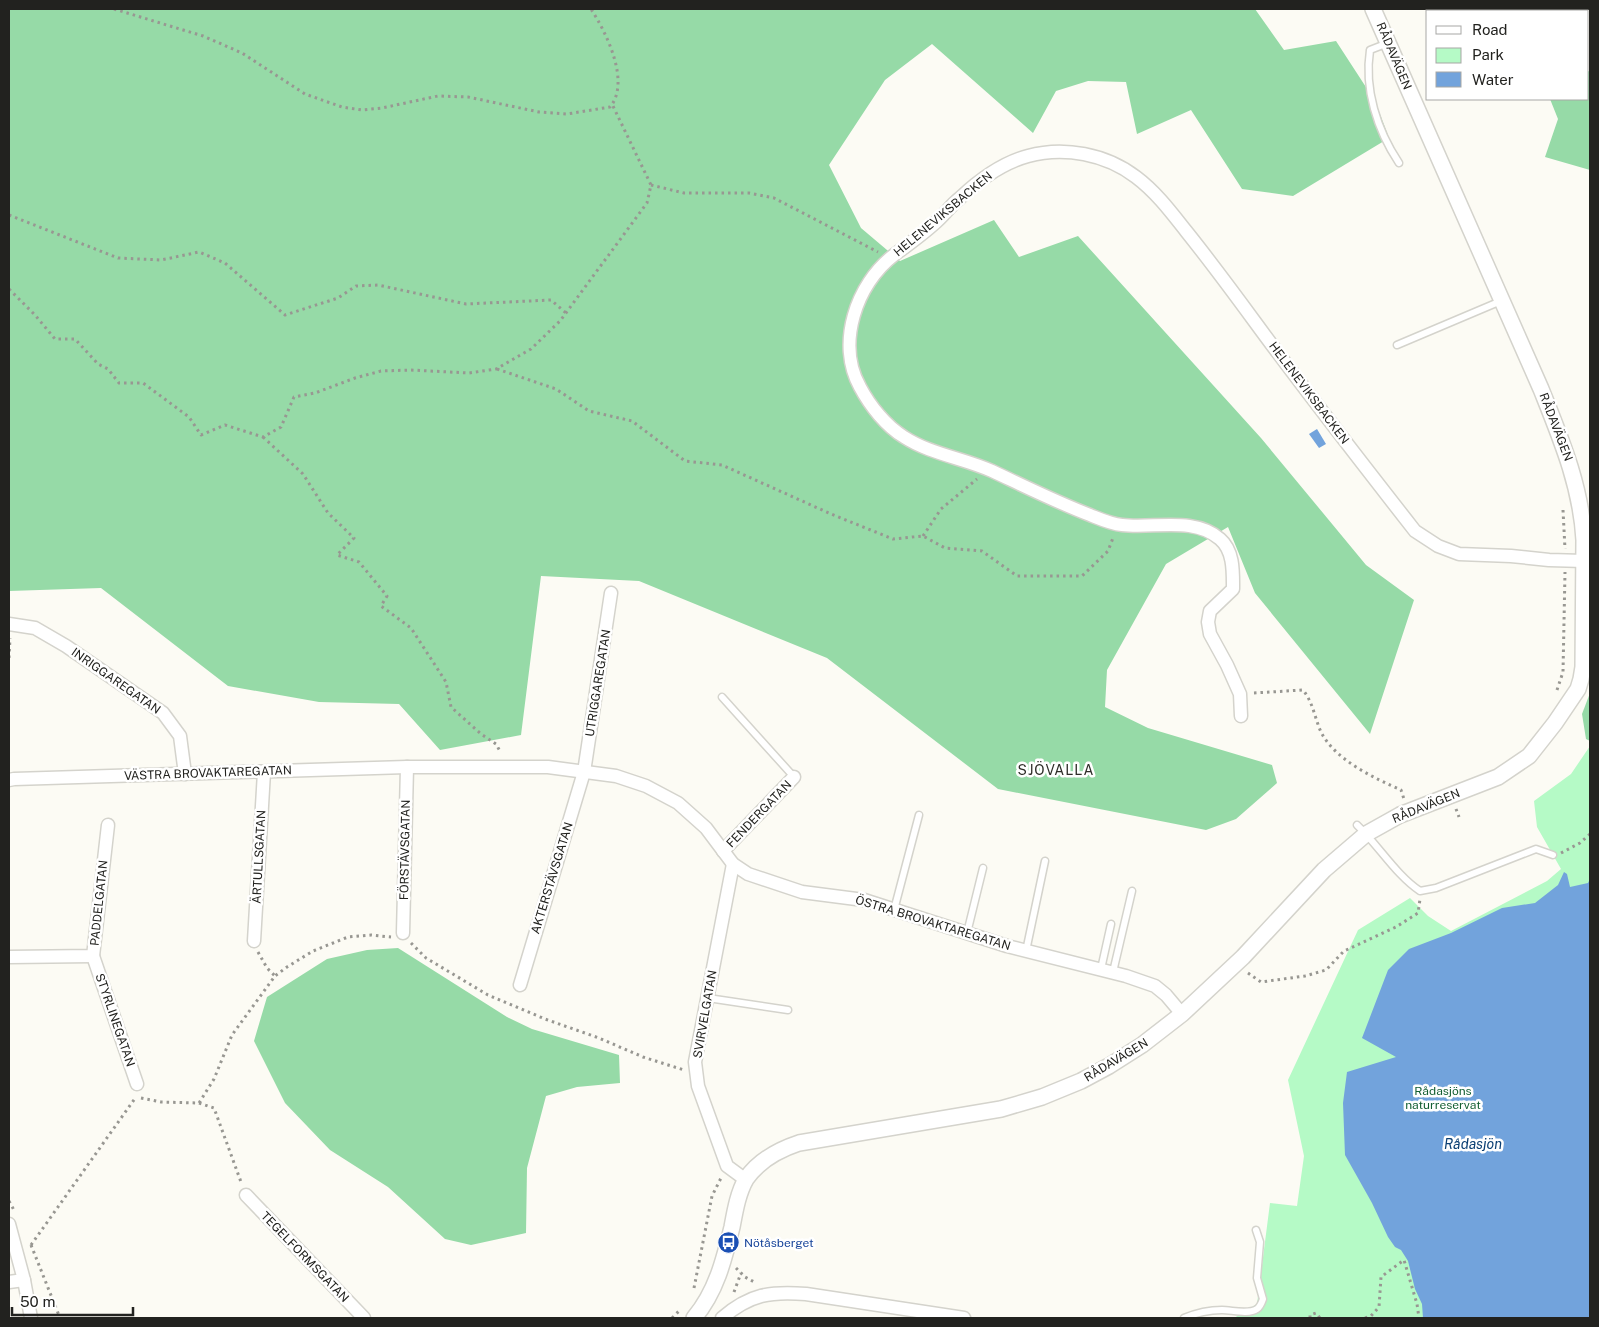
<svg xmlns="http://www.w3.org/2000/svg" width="1599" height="1327" font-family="'Public Sans',sans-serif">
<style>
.green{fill:#b5fac6}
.forest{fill:#96daa7}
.water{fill:#72a3dc}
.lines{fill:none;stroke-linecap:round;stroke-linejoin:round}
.service-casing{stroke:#d4d3cc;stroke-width:9}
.minor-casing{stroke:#d4d3cc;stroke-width:15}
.tertiary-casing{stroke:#d4d3cc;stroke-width:18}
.path{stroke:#989792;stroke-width:3;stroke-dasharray:2.5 4;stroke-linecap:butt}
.service{stroke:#fff;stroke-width:6}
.minor{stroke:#fff;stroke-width:12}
.tertiary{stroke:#fff;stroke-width:15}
.labels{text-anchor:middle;stroke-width:5;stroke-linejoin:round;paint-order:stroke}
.street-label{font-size:12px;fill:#22221f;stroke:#fff}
.park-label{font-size:12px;fill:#125e31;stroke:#fff}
.transit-label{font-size:12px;fill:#164399;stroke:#fff;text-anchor:start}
.neighbourhood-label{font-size:14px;letter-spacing:1px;fill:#2f2e29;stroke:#fff}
.water-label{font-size:14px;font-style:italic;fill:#0b3f73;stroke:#fff}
</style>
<rect width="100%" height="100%" fill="#fcfbf4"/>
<polygon class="green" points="1590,746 1590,1318 1234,1318 1257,1304 1270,1203 1297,1206 1304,1156 1288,1080 1358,930 1410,898 1428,916 1451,931 1547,881 1561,869 1537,827 1534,801 1571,774"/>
<g class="forest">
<polygon points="9,9 1255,9 1284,50 1336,41 1375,101 1389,138 1293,196 1242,189 1191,110 1137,134 1126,82 1088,81 1056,91 1033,133 932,44 885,80 829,165 861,228 900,261 994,220 1019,257 1078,236 1261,438 1366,565 1414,600 1370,734 1255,593 1228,527 1166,564 1107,670 1105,707 1148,728 1272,765 1277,783 1236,819 1206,830 998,789 827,658 639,581 541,576 521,735 440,750 399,704 319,702 228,686 101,588 9,591"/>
<polygon points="1588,71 1590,72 1590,170 1545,157 1558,119 1550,99 1588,99"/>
<polygon points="1590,693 1590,741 1586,739 1582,714"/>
<polygon points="398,948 507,1017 532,1029 619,1055 620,1083 577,1087 546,1096 527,1168 526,1233 471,1245 445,1239 388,1187 330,1150 285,1103 254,1041 267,997 327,959 367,950"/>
</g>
<g class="water">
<polygon points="1317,429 1326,444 1319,448 1309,434"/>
<polygon points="1564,872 1567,874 1570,887 1588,883 1590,879 1590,1318 1423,1318 1422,1304 1415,1289 1408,1261 1401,1250 1395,1247 1388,1237 1372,1203 1345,1155 1343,1103 1347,1072 1396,1057 1362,1038 1388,970 1409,949 1451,933 1502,908 1535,903 1558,885"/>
</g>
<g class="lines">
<defs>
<g id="service">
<path d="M1388,43L1370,50C1364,89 1377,130 1399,163"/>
<polyline points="1397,345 1501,301"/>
<polyline points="722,697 794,777"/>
<path d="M1357,825C1379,846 1396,875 1420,891L1436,888L1536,849L1553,855"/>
<polyline points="894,910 919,815"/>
<polyline points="967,933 983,868"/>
<polyline points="1026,951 1045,861"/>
<polyline points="1101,969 1111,924"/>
<polyline points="1113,972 1132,891"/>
<polyline points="708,998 788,1010"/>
<path d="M1184,1318C1196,1313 1208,1310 1222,1310C1232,1310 1248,1315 1257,1309C1260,1307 1262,1302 1263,1299L1257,1278L1260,1242L1256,1230"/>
</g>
<g id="minor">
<polyline points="9,624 35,628 66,646 163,713 180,736 185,774"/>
<path d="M1241,716L1240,694L1227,665L1210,634L1208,622L1210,611L1233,589C1233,572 1234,551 1220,539C1194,516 1153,529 1122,525C1111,524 1100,519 1090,515C1056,502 1024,486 992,471C963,458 930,454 904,437C886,426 870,406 860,387C836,344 856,284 894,255C909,244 923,234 936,222C945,214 951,205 960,198C979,180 1002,163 1028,156C1064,146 1106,154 1136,177C1156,192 1171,212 1186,231C1210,261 1233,292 1255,322C1307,393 1361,462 1415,531L1438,546L1459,554L1511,556L1549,560L1584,561"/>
<polyline points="9,780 14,779 407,767 548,767 616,776 646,786 678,803 706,828 733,864 748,874 802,892 864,900 1007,946 1126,976 1155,986 1166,995 1182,1014"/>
<polyline points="723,851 794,777"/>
<polyline points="733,864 695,1062 698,1086 727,1166 746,1180"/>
<polyline points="403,933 407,767"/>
<polyline points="254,941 264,772"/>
<polyline points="93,956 137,1084"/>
<polyline points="9,957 93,956 108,825"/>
<polyline points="520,985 584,772 611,593"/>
<polyline points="246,1195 364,1318"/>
<polyline points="9,1224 24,1280 31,1318"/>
<polyline points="9,1282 24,1280"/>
<path d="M722,1318C750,1294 771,1291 806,1294L964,1318"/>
</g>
<path id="tertiary" d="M694,1318C716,1292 724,1260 732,1227C735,1211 738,1193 746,1179C759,1160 778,1150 799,1143L1001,1109L1042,1097L1081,1081L1109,1066L1142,1045L1182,1014L1243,957L1324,870L1366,834L1400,815L1498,777L1529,756L1555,723L1578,689L1581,679L1583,667L1584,540C1581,486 1561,439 1541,389L1373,9"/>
</defs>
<use href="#service" class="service-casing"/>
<use href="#minor" class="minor-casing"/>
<use href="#tertiary" class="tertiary-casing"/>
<g class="path">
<path d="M114,9L203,36L242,53L305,94L342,107L362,110L382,108L438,96L468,97L539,112L567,114L610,107C631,82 606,32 591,9"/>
<polyline points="651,185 684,193 749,193 774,198 878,252"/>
<polyline points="9,215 118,258 161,260 199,252 225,263 285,315 338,298 356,286 378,285 466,304 551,300 566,313"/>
<polyline points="9,289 35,315 55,339 75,339 98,364 108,369 119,383 143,383 189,417 201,435 225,425 263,437 281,427 294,397 315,393 355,378 381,371 411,370 469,373 496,369 531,349 560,321 647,203 651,185 612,104"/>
<polyline points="497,369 556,389 589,411 632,421 685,461 722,465 831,514 893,539 923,536 945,548 982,551 1017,576 1082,576 1108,551 1113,538"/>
<polyline points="263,437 303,474 328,513 354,538 337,555 359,562 387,596 381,606 411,628 446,682 451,707 481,734 496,744 501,753"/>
<polyline points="1563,510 1565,549"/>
<polyline points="923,536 941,509 977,479"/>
<polyline points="9,658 10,638"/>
<polyline points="1557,690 1563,672 1565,572"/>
<path d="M1254,693L1303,690C1313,702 1315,719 1321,732C1335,760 1374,778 1401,790L1404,799"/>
<polyline points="1456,809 1459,817"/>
<polyline points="1561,853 1580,843 1590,834"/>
<polyline points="411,943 426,958 488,995 545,1019 599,1038 643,1057 684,1070"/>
<polyline points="258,952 267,968 275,976"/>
<polyline points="1248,973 1261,982 1305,976 1326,970 1344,951 1396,927 1418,913 1420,899"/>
<polyline points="141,1098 161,1102 199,1103 214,1079 232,1035 275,976 287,967 313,951 348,937 371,935 391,937"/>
<polyline points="199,1103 214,1108 241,1182"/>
<polyline points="9,1201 15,1212"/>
<polyline points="31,1245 136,1097"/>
<polyline points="31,1245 60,1318"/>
<polyline points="736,1268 745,1277 756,1283"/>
<polyline points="694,1288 712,1196 721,1178"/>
<polyline points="734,1292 741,1273"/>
<polyline points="672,1318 680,1310"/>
<polyline points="1310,1318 1310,1315 1316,1313 1320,1318"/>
<polyline points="1365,1318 1371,1316 1379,1307 1381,1277 1404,1260 1417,1304 1419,1318"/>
</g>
<use href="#service" class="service"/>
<use href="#minor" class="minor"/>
<use href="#tertiary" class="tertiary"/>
</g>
<defs>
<symbol id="bus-disc" viewBox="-11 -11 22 22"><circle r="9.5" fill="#1a4fb4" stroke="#fff"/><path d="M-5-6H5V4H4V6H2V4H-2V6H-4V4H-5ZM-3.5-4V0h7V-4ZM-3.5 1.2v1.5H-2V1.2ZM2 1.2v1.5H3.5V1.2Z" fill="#fff"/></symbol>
</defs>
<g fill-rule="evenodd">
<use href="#bus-disc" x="716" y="1230" width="25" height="25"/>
</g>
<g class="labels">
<g class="street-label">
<text transform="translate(1394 56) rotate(67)" y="4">RÅDAVÄGEN</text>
<text transform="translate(943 214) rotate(-40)" y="4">HELENEVIKSBACKEN</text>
<text transform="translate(1309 393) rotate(53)" y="4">HELENEVIKSBACKEN</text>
<text transform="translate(1556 427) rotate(69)" y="4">RÅDAVÄGEN</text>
<text transform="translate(116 681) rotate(35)" y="4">INRIGGAREGATAN</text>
<text transform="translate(598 683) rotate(-81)" y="4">UTRIGGAREGATAN</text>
<text transform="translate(208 773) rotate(-2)" y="4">VÄSTRA BROVAKTAREGATAN</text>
<text transform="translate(1426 806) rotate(-22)" y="4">RÅDAVÄGEN</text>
<text transform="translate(759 814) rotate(-46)" y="4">FENDERGATAN</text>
<text transform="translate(405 850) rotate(-89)" y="4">FÖRSTÄVSGATAN</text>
<text transform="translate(259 857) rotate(-87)" y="4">ÄRTULLSGATAN</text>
<text transform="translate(552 878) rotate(-73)" y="4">AKTERSTÄVSGATAN</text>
<text transform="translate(99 903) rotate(-84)" y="4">PADDELGATAN</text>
<text transform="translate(933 923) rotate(17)" y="4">ÖSTRA BROVAKTAREGATAN</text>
<text transform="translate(705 1014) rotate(-80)" y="4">SVIRVELGATAN</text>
<text transform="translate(115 1020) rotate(71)" y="4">STYRLINEGATAN</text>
<text transform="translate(1116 1060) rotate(-31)" y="4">RÅDAVÄGEN</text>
<text transform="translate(305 1257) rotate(46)" y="4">TEGELFORMSGATAN</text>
</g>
<g class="park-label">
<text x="1443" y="1095">Rådasjöns<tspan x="1443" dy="14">naturreservat</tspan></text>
</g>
<g class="transit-label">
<text x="744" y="1247">Nötåsberget</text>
</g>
<g class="neighbourhood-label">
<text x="1056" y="775">SJÖVALLA</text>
</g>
<g class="water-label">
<text x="1473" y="1149">Rådasjön</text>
</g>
</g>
<rect width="1599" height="1327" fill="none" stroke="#22221f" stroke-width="20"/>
<rect x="1426" y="10" width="162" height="90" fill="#ffffff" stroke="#a7a7a5"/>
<rect x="1436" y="26" width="25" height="8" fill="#ffffff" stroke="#a7a7a5"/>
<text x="1472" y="35" font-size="15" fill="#22221f">Road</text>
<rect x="1436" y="48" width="25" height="15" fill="#b5fac6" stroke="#a7a7a5"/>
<text x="1472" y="60" font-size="15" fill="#22221f">Park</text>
<rect x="1436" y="72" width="25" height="15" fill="#72a3dc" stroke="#a7a7a5"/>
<text x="1472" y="85" font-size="15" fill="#22221f">Water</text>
<path d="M12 1307v8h121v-8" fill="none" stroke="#22221f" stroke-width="2.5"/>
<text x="20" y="1307" font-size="15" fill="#22221f" stroke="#ffffff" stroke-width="4" paint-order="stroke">50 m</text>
</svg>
